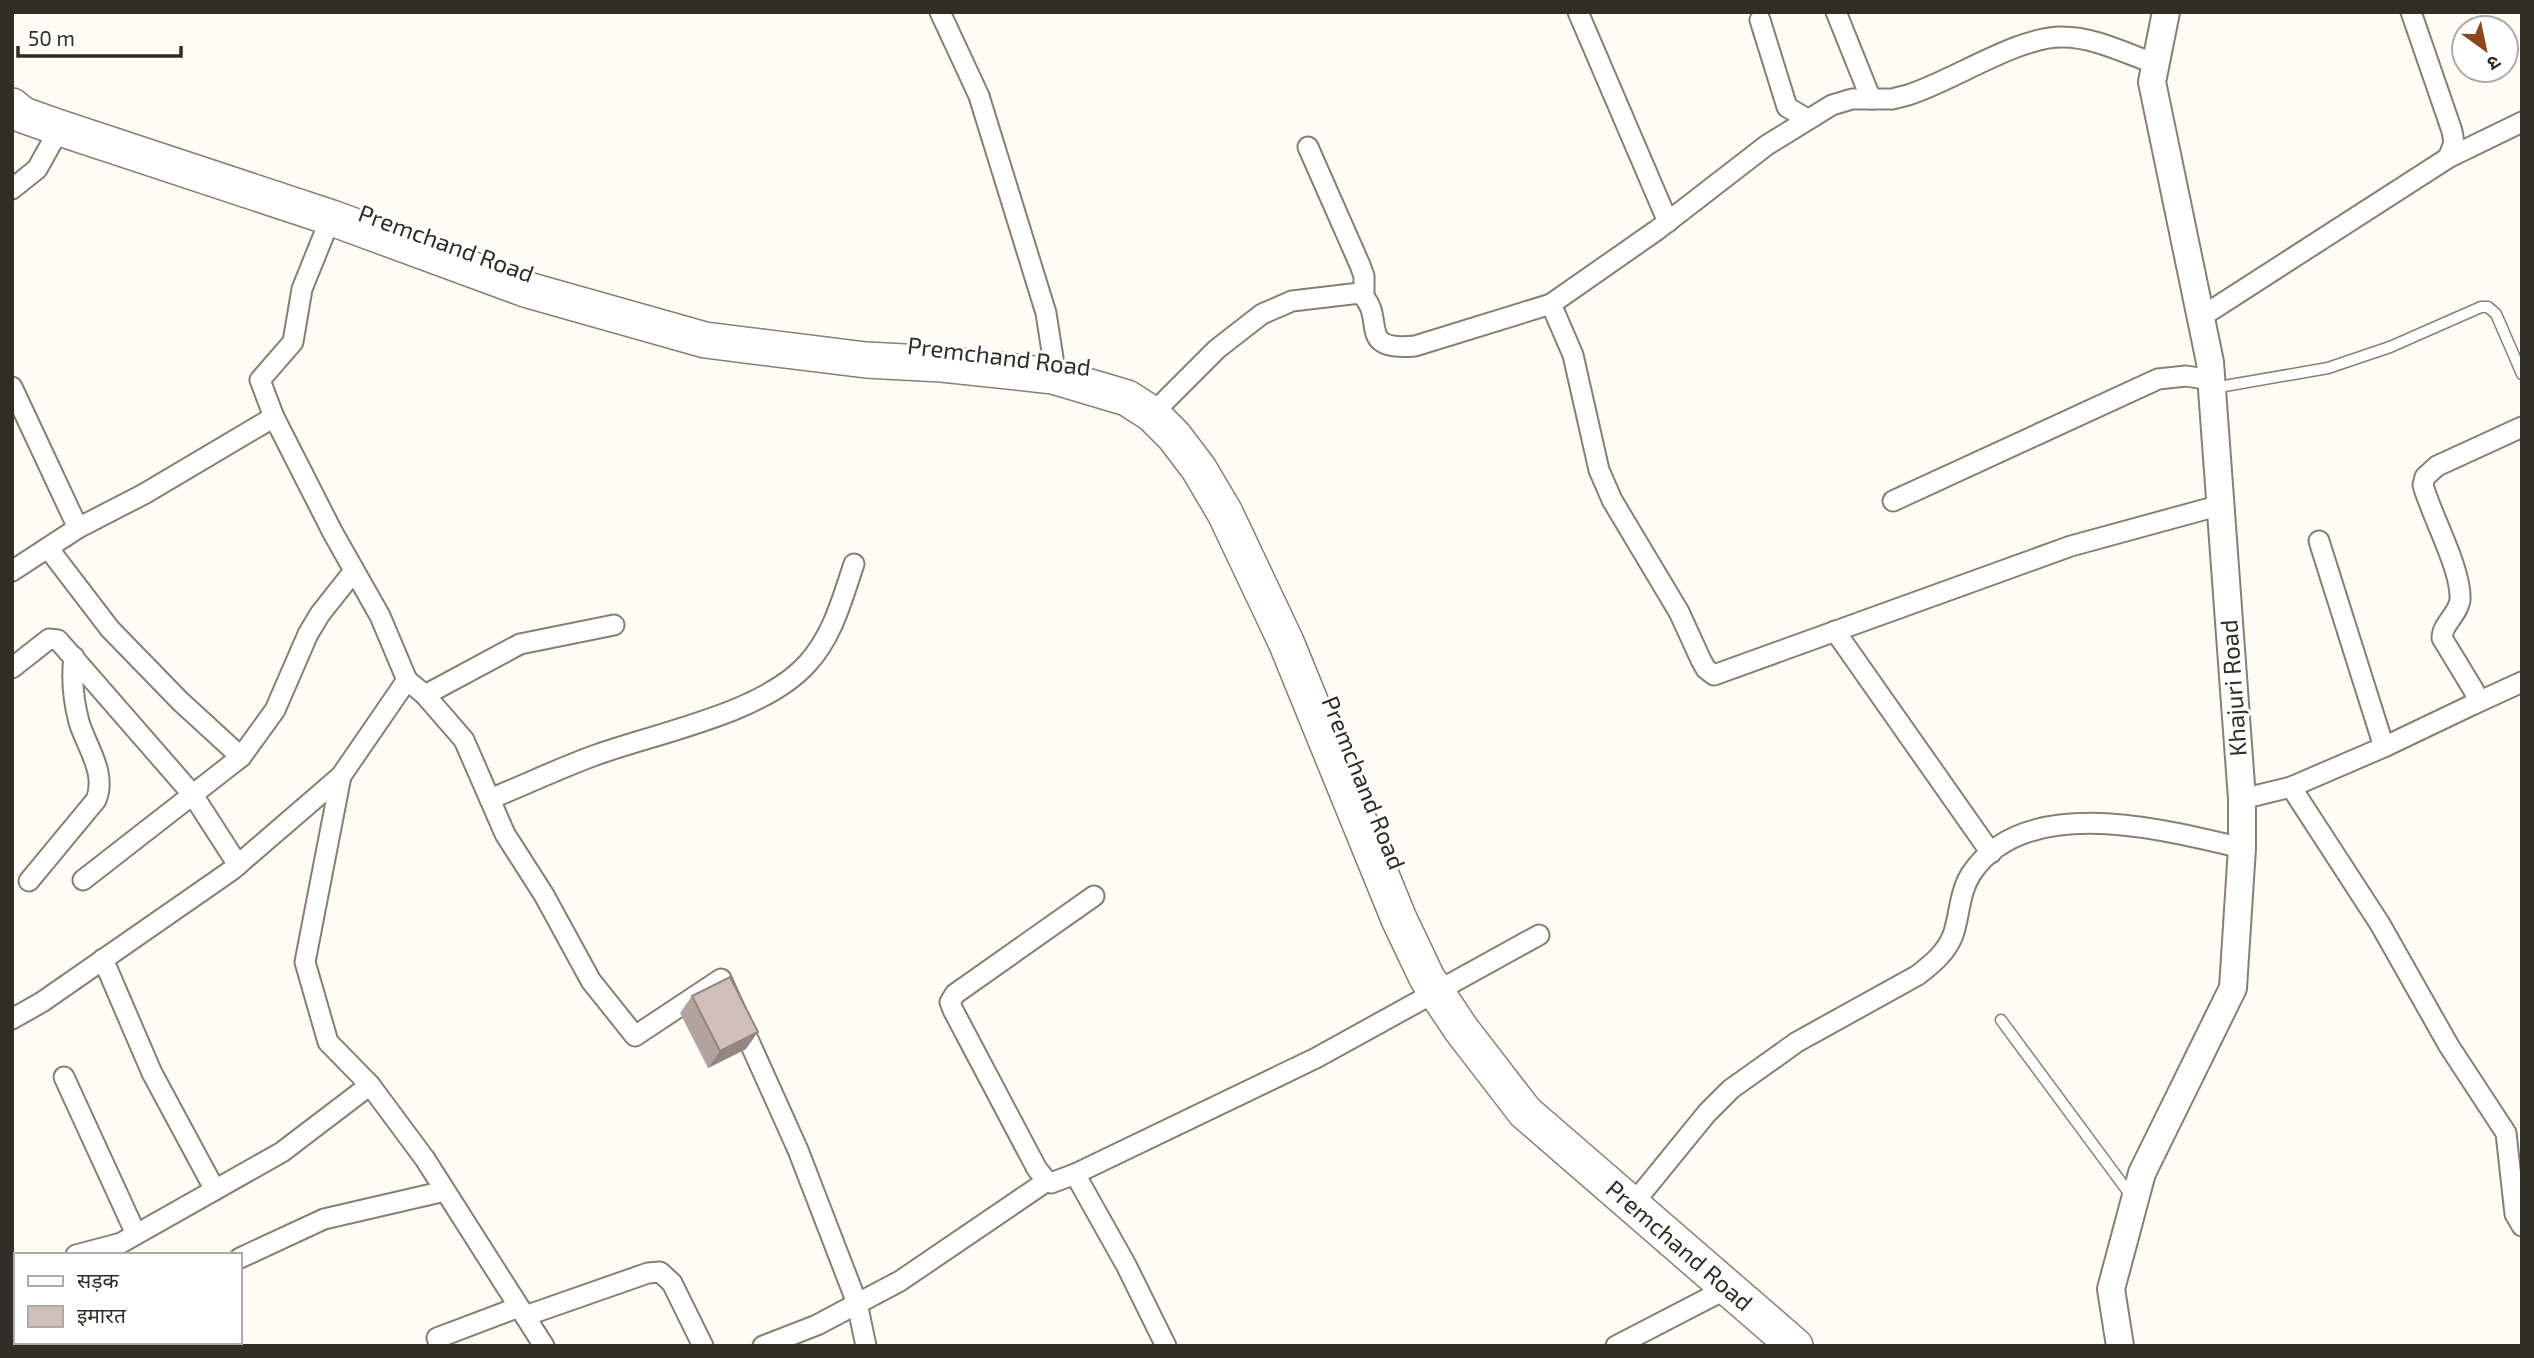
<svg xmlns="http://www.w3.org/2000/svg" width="2534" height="1358" font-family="'Exo 2','Noto Sans Devanagari',sans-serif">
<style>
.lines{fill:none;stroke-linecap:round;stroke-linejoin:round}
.lane-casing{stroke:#868072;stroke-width:13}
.street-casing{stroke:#868072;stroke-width:23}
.secondary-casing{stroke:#868072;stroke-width:30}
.highway-casing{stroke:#868072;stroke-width:38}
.lane{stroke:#fff;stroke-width:10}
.street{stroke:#fff;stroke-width:19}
.secondary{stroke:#fff;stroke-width:26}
.highway{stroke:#fff;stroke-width:35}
.wall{fill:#b3a39f}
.shaded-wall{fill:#928582}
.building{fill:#d0beb9;stroke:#928582;stroke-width:2}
.labels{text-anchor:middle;stroke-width:6;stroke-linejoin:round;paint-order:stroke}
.street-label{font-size:24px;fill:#302d27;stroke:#fff}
</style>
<rect width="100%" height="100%" fill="#fefcf5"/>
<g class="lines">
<defs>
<g id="lane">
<polyline points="2213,388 2328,368 2390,347 2481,307 2488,307 2496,314 2522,374"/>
<polyline points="2001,1020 2132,1197"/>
</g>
<g id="street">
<polyline points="940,12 979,96 1046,313 1053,358"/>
<polyline points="1578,12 1668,222"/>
<polyline points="1836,12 1871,99"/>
<polyline points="1760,20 1787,107 1807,119"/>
<polyline points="1308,147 1360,265 1364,276 1364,296"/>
<polyline points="2448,158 2522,122"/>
<polyline points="12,189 37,169 60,128"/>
<polyline points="1551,304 1573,355 1599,470 1612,500 1679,612 1701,660 1706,669 1714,675 2071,546 2221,505"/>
<polyline points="2201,317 2448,158 2454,143 2452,131 2411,12"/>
<polyline points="12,387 78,528"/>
<path d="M1152,414L1217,349L1262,314L1292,301L1360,293C1388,317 1354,352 1415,346L1551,304L1657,230L1767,145L1832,105L1852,99H1892L1908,95C1953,81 2018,36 2063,37C2094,37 2127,54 2156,64"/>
<polyline points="274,417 333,533 380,616 407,680 341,776 305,962 328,1042 370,1085 425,1159 544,1346"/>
<polyline points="1893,501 2158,379 2186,376 2212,380"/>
<polyline points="2319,541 2384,747"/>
<polyline points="48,548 110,629 180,701 241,757"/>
<polyline points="12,571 78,528 144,494 274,417 260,380 293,342 302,289 333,212"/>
<polyline points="1835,631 1991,853"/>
<polyline points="12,668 49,639 58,640 193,795 238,865"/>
<polyline points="407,680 425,695 464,740 505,834 544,895 591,981 635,1036 721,979 798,1150 857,1303 866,1346"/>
<polyline points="425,695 520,644 614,625"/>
<polyline points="2474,704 2522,682"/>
<path d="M2291,787L2384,747L2474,704L2476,695L2473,689L2442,638C2442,624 2458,615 2460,600C2462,570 2431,515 2423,485L2425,477L2437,466L2522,427"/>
<path d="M490,799C524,785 558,769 593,756C655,733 762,714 807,664C833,636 842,599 854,564"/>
<polyline points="2242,799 2291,787 2380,924 2449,1046 2506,1133 2515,1214 2522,1226"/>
<polyline points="83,880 241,757 275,710 308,634 320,614 354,571"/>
<path d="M29,881L96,800C107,773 87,748 79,722C73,699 71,680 74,657"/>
<polyline points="1094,896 955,994 950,1002 953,1010 1037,1169 1047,1181 1051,1183 1075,1174 1316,1058 1539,935"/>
<polyline points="103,959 152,1073 215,1190"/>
<polyline points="12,1019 42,1002 232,870 341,776"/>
<polyline points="64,1077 136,1234"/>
<polyline points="1075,1174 1126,1265 1166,1346"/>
<path d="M1632,1205L1707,1113L1731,1089L1797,1042L1918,975C1932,964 1946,953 1953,935C1960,915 1959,893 1971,874C2025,792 2165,830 2242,848"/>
<polyline points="76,1255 121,1243 282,1152 370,1085"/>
<polyline points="240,1258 324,1219 445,1191"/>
<polyline points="12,1271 16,1270"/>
<polyline points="525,1316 648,1273 660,1272 672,1283 703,1346"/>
<polyline points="440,1346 437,1338 519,1307"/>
<polyline points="763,1346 817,1325 900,1281 1047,1181"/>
<polyline points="1616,1346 1728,1288"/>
</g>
<polyline id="secondary" points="2120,1346 2111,1289 2142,1173 2233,988 2242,848 2242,799 2210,362 2152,82 2166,12"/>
<polyline id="highway" points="12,106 23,115 60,128 332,218 528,290 705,340 866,360 942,364 1053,376 1127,398 1152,414 1174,436 1199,469 1225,513 1286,642 1399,919 1427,978 1461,1029 1525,1112 1795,1346"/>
</defs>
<use href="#lane" class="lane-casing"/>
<use href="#street" class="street-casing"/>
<use href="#secondary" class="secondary-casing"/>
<use href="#highway" class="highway-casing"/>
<use href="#lane" class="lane"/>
<use href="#street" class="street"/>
<use href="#secondary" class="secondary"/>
<use href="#highway" class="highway"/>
</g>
<polygon class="wall" points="692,996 746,1049 708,1068 680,1013"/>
<polygon class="shaded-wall" points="758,1032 746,1049 708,1068 720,1051"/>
<polygon class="building" points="730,977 758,1032 720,1051 692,996"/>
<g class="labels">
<g class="street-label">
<text transform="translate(446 244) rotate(20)" y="8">Premchand Road</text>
<text transform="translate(999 357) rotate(7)" y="8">Premchand Road</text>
<text transform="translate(2234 688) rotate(-94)" y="8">Khajuri Road</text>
<text transform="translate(1363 783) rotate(68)" y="8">Premchand Road</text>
<text transform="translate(1679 1246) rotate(41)" y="8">Premchand Road</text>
</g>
</g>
<rect width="2534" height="1358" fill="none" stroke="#302d27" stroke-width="28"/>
<rect x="14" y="1253" width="228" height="91" fill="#ffffff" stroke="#acaba9" stroke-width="2"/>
<rect x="28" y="1276" width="35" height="10" fill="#ffffff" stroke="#acaba9" stroke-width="2"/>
<text x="77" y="1288" font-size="21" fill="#302d27">सड़क</text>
<rect x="28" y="1306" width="35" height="21" fill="#d0beb9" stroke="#acaba9" stroke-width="2"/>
<text x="77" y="1323" font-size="21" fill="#302d27">इमारत</text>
<g transform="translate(2485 49) rotate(147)"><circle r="33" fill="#ffffff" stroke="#acaba9" stroke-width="2"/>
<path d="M0-5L12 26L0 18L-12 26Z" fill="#8c471e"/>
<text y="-10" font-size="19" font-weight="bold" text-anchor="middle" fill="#302d27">उ</text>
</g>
<path d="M18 46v10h163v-10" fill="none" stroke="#302d27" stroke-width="3.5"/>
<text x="28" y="46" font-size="21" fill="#302d27" stroke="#ffffff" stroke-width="5" paint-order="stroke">50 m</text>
</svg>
